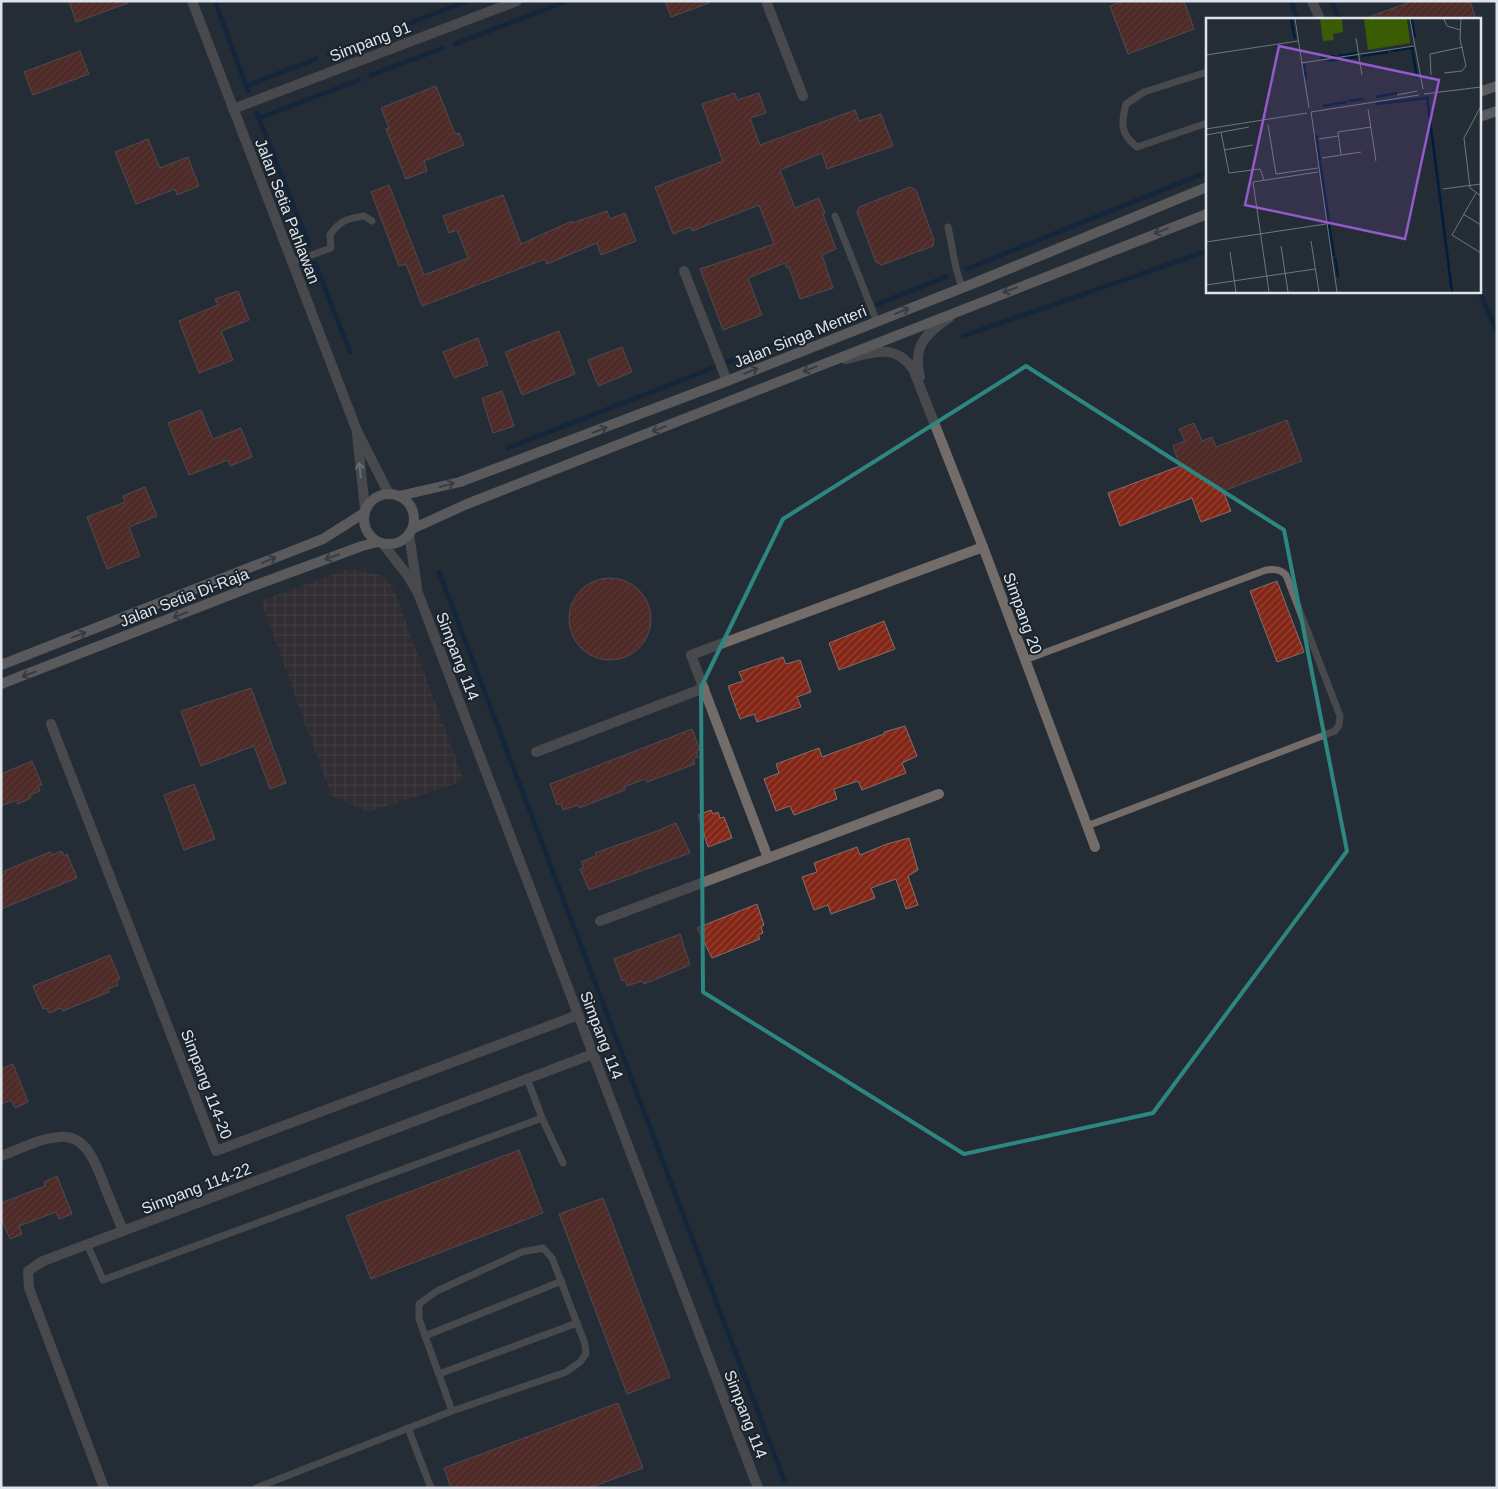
<svg xmlns="http://www.w3.org/2000/svg" width="1498" height="1489" font-family="Helvetica,sans-serif">
<style>
.industrial{fill:url(#industrial-grid)}
.lines{fill:none;stroke-linecap:round;stroke-linejoin:round}
.stream{stroke:#001d40;stroke-width:5}
.building{fill:url(#building-hatch);stroke:#81706d}
.service{stroke:#736c69;stroke-width:7}
.minor{stroke:#736c69;stroke-width:10}
.secondary{stroke:#9b908c;stroke-width:10}
.oneway{stroke:#4e4f52}
.oneway2{stroke:#b9babe}
.marked{fill:none;stroke:#2e8681;stroke-width:4;stroke-linejoin:round}
.labels{text-anchor:middle;stroke-width:4;stroke-linejoin:round;paint-order:stroke}
.street-label{font-size:16px;fill:#dee4eb;stroke:#1a232c}
.inset-river{fill:none;stroke:#001d40;stroke-width:2.5}
.inset-road{fill:none;stroke:#6e767e;stroke-width:1}
.view{fill:#945aca;fill-opacity:0.15;stroke:#945aca;stroke-width:2.5}
.inset-edge{fill:none;stroke:#dee4eb;stroke-width:2.5}
</style>
<defs>
<pattern id="industrial-grid" width="8" height="8" patternUnits="userSpaceOnUse" patternTransform="scale(1.25)"><rect width="8" height="8" fill="#412d2e"/><path d="M0 4h8M4 0v8" fill="none" stroke="#5c4b4c"/></pattern>
<pattern id="building-hatch" width="6" height="6" patternUnits="userSpaceOnUse" patternTransform="scale(1.25)"><rect width="6" height="6" fill="#832616"/><path d="M-1 1l2-2M0 6l6-6M5 7l2-2" fill="none" stroke="#944538"/></pattern>
</defs>
<rect width="100%" height="100%" fill="#242d36"/>
<polygon class="industrial" points="344,570 360,570 380,575 393,587 464,781 368,812 331,795 261,601"/>
<g class="lines">
<g class="stream">
<polyline points="215,1 248,91"/>
<polyline points="1291,1 1297,19"/>
<polyline points="1331,1 1339,19"/>
<polyline points="395,29 467,1"/>
<polyline points="455,44 567,1"/>
<polyline points="329,54 380,35"/>
<polyline points="371,75 443,48"/>
<polyline points="246,86 316,59"/>
<polyline points="257,113 309,245"/>
<polyline points="259,118 359,80"/>
<polyline points="315,263 350,352"/>
<polyline points="967,269 1207,172"/>
<polyline points="1479,291 1497,331"/>
<polyline points="878,304 946,277"/>
<polyline points="963,336 1207,251"/>
<polyline points="728,362 863,310"/>
<polyline points="508,448 713,368"/>
<polyline points="439,572 784,1480"/>
</g>
</g>
<g class="building">
<polygon points="69,1 128,1 128,3 76,22"/>
<polygon points="665,1 708,1 709,3 671,17"/>
<polygon points="1123,1 1184,1 1194,29 1128,54 1110,6"/>
<polygon points="1413,1 1470,1 1476,19 1370,19 1369,17"/>
<polygon points="80,51 89,74 33,95 24,72"/>
<polygon points="436,86 455,134 459,133 464,145 424,161 427,171 406,179 386,129 389,128 381,108"/>
<polygon points="735,93 737,100 759,93 766,113 750,118 760,145 855,110 859,121 881,114 893,146 827,169 822,153 780,170 795,208 819,198 825,213 823,214 836,249 822,255 833,288 800,299 789,267 787,268 785,263 748,278 762,315 723,330 700,269 774,244 759,205 692,231 691,227 673,234 655,187 723,161 702,104"/>
<polygon points="148,139 160,168 188,157 199,186 177,195 175,189 136,204 115,152"/>
<polygon points="389,185 424,275 468,258 457,230 449,233 443,216 503,195 521,244 572,221 572,223 607,211 610,219 625,213 636,241 601,255 597,243 547,264 545,259 422,306 406,264 399,266 371,192"/>
<polygon points="910,187 916,190 934,240 933,246 881,265 876,262 857,212 859,207"/>
<polygon points="238,291 249,320 221,331 233,360 199,373 179,321 218,305 215,299"/>
<polygon points="559,331 575,374 522,395 505,352"/>
<polygon points="478,338 488,365 454,378 443,352"/>
<polygon points="622,347 632,372 598,386 588,360"/>
<polygon points="502,391 514,426 493,433 482,398"/>
<polygon points="201,410 213,439 241,428 252,457 230,466 228,460 189,475 168,423"/>
<polygon points="1287,420 1302,461 1223,491 1231,511 1201,522 1192,498 1120,526 1108,493 1180,466 1173,446 1185,441 1179,429 1194,423 1202,441 1212,437 1216,447"/>
<polygon points="145,487 157,516 129,527 140,556 107,569 87,517 125,502 123,496"/>
<circle cx="610" cy="619" r="41"/>
<polygon points="1277,581 1304,652 1277,662 1250,591"/>
<polygon points="884,621 895,649 839,670 829,643"/>
<polygon points="783,657 786,664 800,660 811,692 797,697 801,707 757,722 754,714 740,719 728,686 743,681 739,672"/>
<polygon points="251,688 286,783 270,789 254,746 201,766 181,711"/>
<polygon points="905,726 917,756 902,763 906,773 862,790 858,781 834,789 837,799 794,815 790,806 776,811 764,779 779,773 776,764 819,748 822,757 884,734 884,732"/>
<polygon points="692,729 700,750 696,751 698,757 693,759 695,764 647,782 645,779 624,787 625,790 579,808 578,805 563,810 561,804 557,805 550,784"/>
<polygon points="32,761 42,785 38,786 40,791 30,795 31,798 18,804 17,800 1,806 1,774"/>
<polygon points="194,784 215,839 184,850 164,795"/>
<polygon points="711,810 713,814 718,812 720,818 724,817 732,838 708,847 698,815"/>
<polygon points="676,823 690,853 589,890 580,869 584,868 581,862 596,856 595,853 663,829 663,828"/>
<polygon points="909,838 918,870 908,876 918,905 906,909 896,879 871,888 875,898 831,914 828,905 814,910 802,877 817,872 814,863 857,847 860,855 887,844"/>
<polygon points="62,851 64,856 67,854 77,878 1,909 1,876 5,874 4,871 50,852 52,855"/>
<polygon points="757,904 764,925 761,927 763,933 758,935 760,939 712,958 697,928"/>
<polygon points="680,934 690,965 644,984 642,981 627,986 625,980 622,981 614,959"/>
<polygon points="110,955 120,979 116,981 118,985 108,989 109,992 63,1011 61,1008 49,1013 46,1008 43,1009 33,986"/>
<polygon points="13,1064 28,1102 15,1108 11,1100 1,1104 1,1069"/>
<polygon points="519,1150 543,1213 371,1279 346,1216"/>
<polygon points="57,1176 72,1214 59,1219 56,1212 19,1226 22,1234 10,1239 1,1218 1,1203 45,1186 44,1182"/>
<polygon points="603,1198 670,1377 627,1394 559,1214"/>
<polygon points="618,1403 643,1468 589,1488 451,1488 444,1468"/>
</g>
<g class="lines">
<g class="service">
<path d="M1207,72L1144,92L1126,104C1121,123 1120,134 1137,147L1207,123"/>
<polyline points="835,216 877,322"/>
<path d="M948,227C953,248 954,268 962,287"/>
<path d="M292,262L331,248L330,235C340,220 347,219 364,216L372,221"/>
<path d="M1025,660L1266,570C1274,569 1280,569 1286,575L1340,716L1339,725L1335,731L1087,826"/>
<polyline points="527,1078 542,1118 563,1163"/>
<polyline points="87,1244 103,1280 542,1118"/>
<polyline points="425,1336 562,1281"/>
<polyline points="439,1374 577,1323"/>
<polyline points="408,1428 431,1488"/>
<polyline points="256,1488 452,1411 566,1372 580,1362 586,1354 585,1344 552,1258 543,1248 522,1252 437,1291 419,1304 419,1319 452,1411"/>
</g>
<g class="minor">
<polyline points="192,1 357,431 389,494"/>
<polyline points="766,1 803,96"/>
<polyline points="1312,1 1320,19"/>
<polyline points="233,109 517,1"/>
<polyline points="684,271 727,381"/>
<path d="M845,359C873,353 894,342 913,369L983,547L1095,847"/>
<path d="M920,377C912,345 926,334 950,317"/>
<polyline points="357,434 365,509"/>
<polyline points="409,534 417,587"/>
<polyline points="383,544 408,576 418,593 758,1488"/>
<polyline points="51,724 216,1151 578,1015"/>
<polyline points="536,752 704,688"/>
<polyline points="768,858 691,655 983,547"/>
<polyline points="600,921 939,794"/>
<path d="M1,1156C20,1149 40,1138 60,1137C89,1134 98,1171 107,1192C112,1205 118,1218 123,1231"/>
<polyline points="104,1488 29,1288 28,1271 43,1261 593,1054"/>
</g>
<g class="secondary">
<polyline points="1479,92 1497,86"/>
<polyline points="1479,117 1497,111"/>
<circle cx="389" cy="519" r="25"/>
<polyline points="399,496 460,482 727,381 972,284 1207,187"/>
<polyline points="412,529 467,504 1207,214"/>
<polyline points="1,665 323,539 364,513"/>
<polyline points="1,684 256,585 362,546 378,542"/>
</g>
</g>
<defs><path id="oneway-shaft" d="M-6 0H5M1.5-3L5.5 0L1.5 3" fill="none" stroke-width="1.6" stroke-linecap="round" stroke-linejoin="round" transform="scale(1.25)"/></defs>
<g class="oneway">
<use href="#oneway-shaft" transform="translate(1161 231) rotate(159)"/>
<use href="#oneway-shaft" transform="translate(1010 290) rotate(159)"/>
<use href="#oneway-shaft" transform="translate(902 311) rotate(-22)"/>
<use href="#oneway-shaft" transform="translate(810 369) rotate(158)"/>
<use href="#oneway-shaft" transform="translate(751 371) rotate(-22)"/>
<use href="#oneway-shaft" transform="translate(659 429) rotate(158)"/>
<use href="#oneway-shaft" transform="translate(600 430) rotate(-21)"/>
<use href="#oneway-shaft" transform="translate(447 485) rotate(-15)"/>
<use href="#oneway-shaft" transform="translate(332 557) rotate(160)"/>
<use href="#oneway-shaft" transform="translate(269 560) rotate(-22)"/>
<use href="#oneway-shaft" transform="translate(180 615) rotate(159)"/>
<use href="#oneway-shaft" transform="translate(79 635) rotate(-21)"/>
<use href="#oneway-shaft" transform="translate(29 674) rotate(159)"/>
</g>
<use class="oneway2" href="#oneway-shaft" transform="translate(360 470) rotate(-96)"/>
<path d="M0 0H1498V1489H0ZM1026,366L1284,530L1347,851L1153,1113L964,1154L703,992L701,687L783,519Z" fill="#242d36" fill-opacity=".55" fill-rule="evenodd"/>
<path class="marked" d="M1026,366L1284,530L1347,851L1153,1113L964,1154L703,992L701,687L783,519Z"/>
<g class="labels">
<g class="street-label">
<text transform="translate(370 41) rotate(-21)" y="6">Simpang 91</text>
<text transform="translate(288 211) rotate(69)" y="6">Jalan Setia Pahlawan</text>
<text transform="translate(800 336) rotate(-22)" y="6">Jalan Singa Menteri</text>
<text transform="translate(184 597) rotate(-21)" y="6">Jalan Setia Di-Raja</text>
<text transform="translate(1023 613) rotate(70)" y="6">Simpang 20</text>
<text transform="translate(458 656) rotate(69)" y="6">Simpang 114</text>
<text transform="translate(602 1035) rotate(69)" y="6">Simpang 114</text>
<text transform="translate(207 1084) rotate(69)" y="6">Simpang 114-20</text>
<text transform="translate(196 1188) rotate(-21)" y="6">Simpang 114-22</text>
<text transform="translate(746 1414) rotate(69)" y="6">Simpang 114</text>
</g>
</g>
<g transform="translate(1206 18)">
<rect width="275" height="275" fill="#242d36"/>
<path d="M158,1H201L204,25L162,32Z" fill="#3a5c02"/>
<path d="M114,1H136L137,14L127,16L128,22L117,23Z" fill="#3a5c02"/>
<path class="inset-river" d="M85,1L89,21M206,1L209,20M185,33L206,30L211,60M132,38L151,35M155,38L183,34M114,40L129,38M121,43L151,39M98,46L100,61M221,78L246,274M170,79L191,75M143,83L158,81M170,86L221,80M117,88L141,84M110,117L123,204M123,207L128,238M129,239L132,259"/>
<path class="inset-road" d="M89,1L103,90M204,1L217,71M238,1L241,8L254,12M150,20L156,57M0,37L92,23M95,45L208,28M238,55L256,53L260,48L254,21L255,1M225,57L224,36L257,29M218,76L275,69M191,77L211,73M275,88L258,120L264,170L275,178M162,91L170,143M105,94L131,274M105,94L213,77M62,107L70,156L112,150M0,111L101,95M15,114L23,155L54,151L58,162M0,117L43,109M113,121L132,118M18,132L47,127M135,137L132,114L165,109M116,140L155,134M237,171L275,166M270,175L246,217L275,235M257,196L275,207M105,223L113,274M0,224L120,206M75,228L82,274M24,234L30,274M0,267L109,251M63,274L47,164L112,154"/>
<path class="view" d="M73,28L233,62L199,221L39,187Z"/>
<rect width="275" height="275" class="inset-edge"/>
</g>
<rect width="1498" height="1489" fill="none" stroke="#dee4eb" stroke-width="5"/>
</svg>
